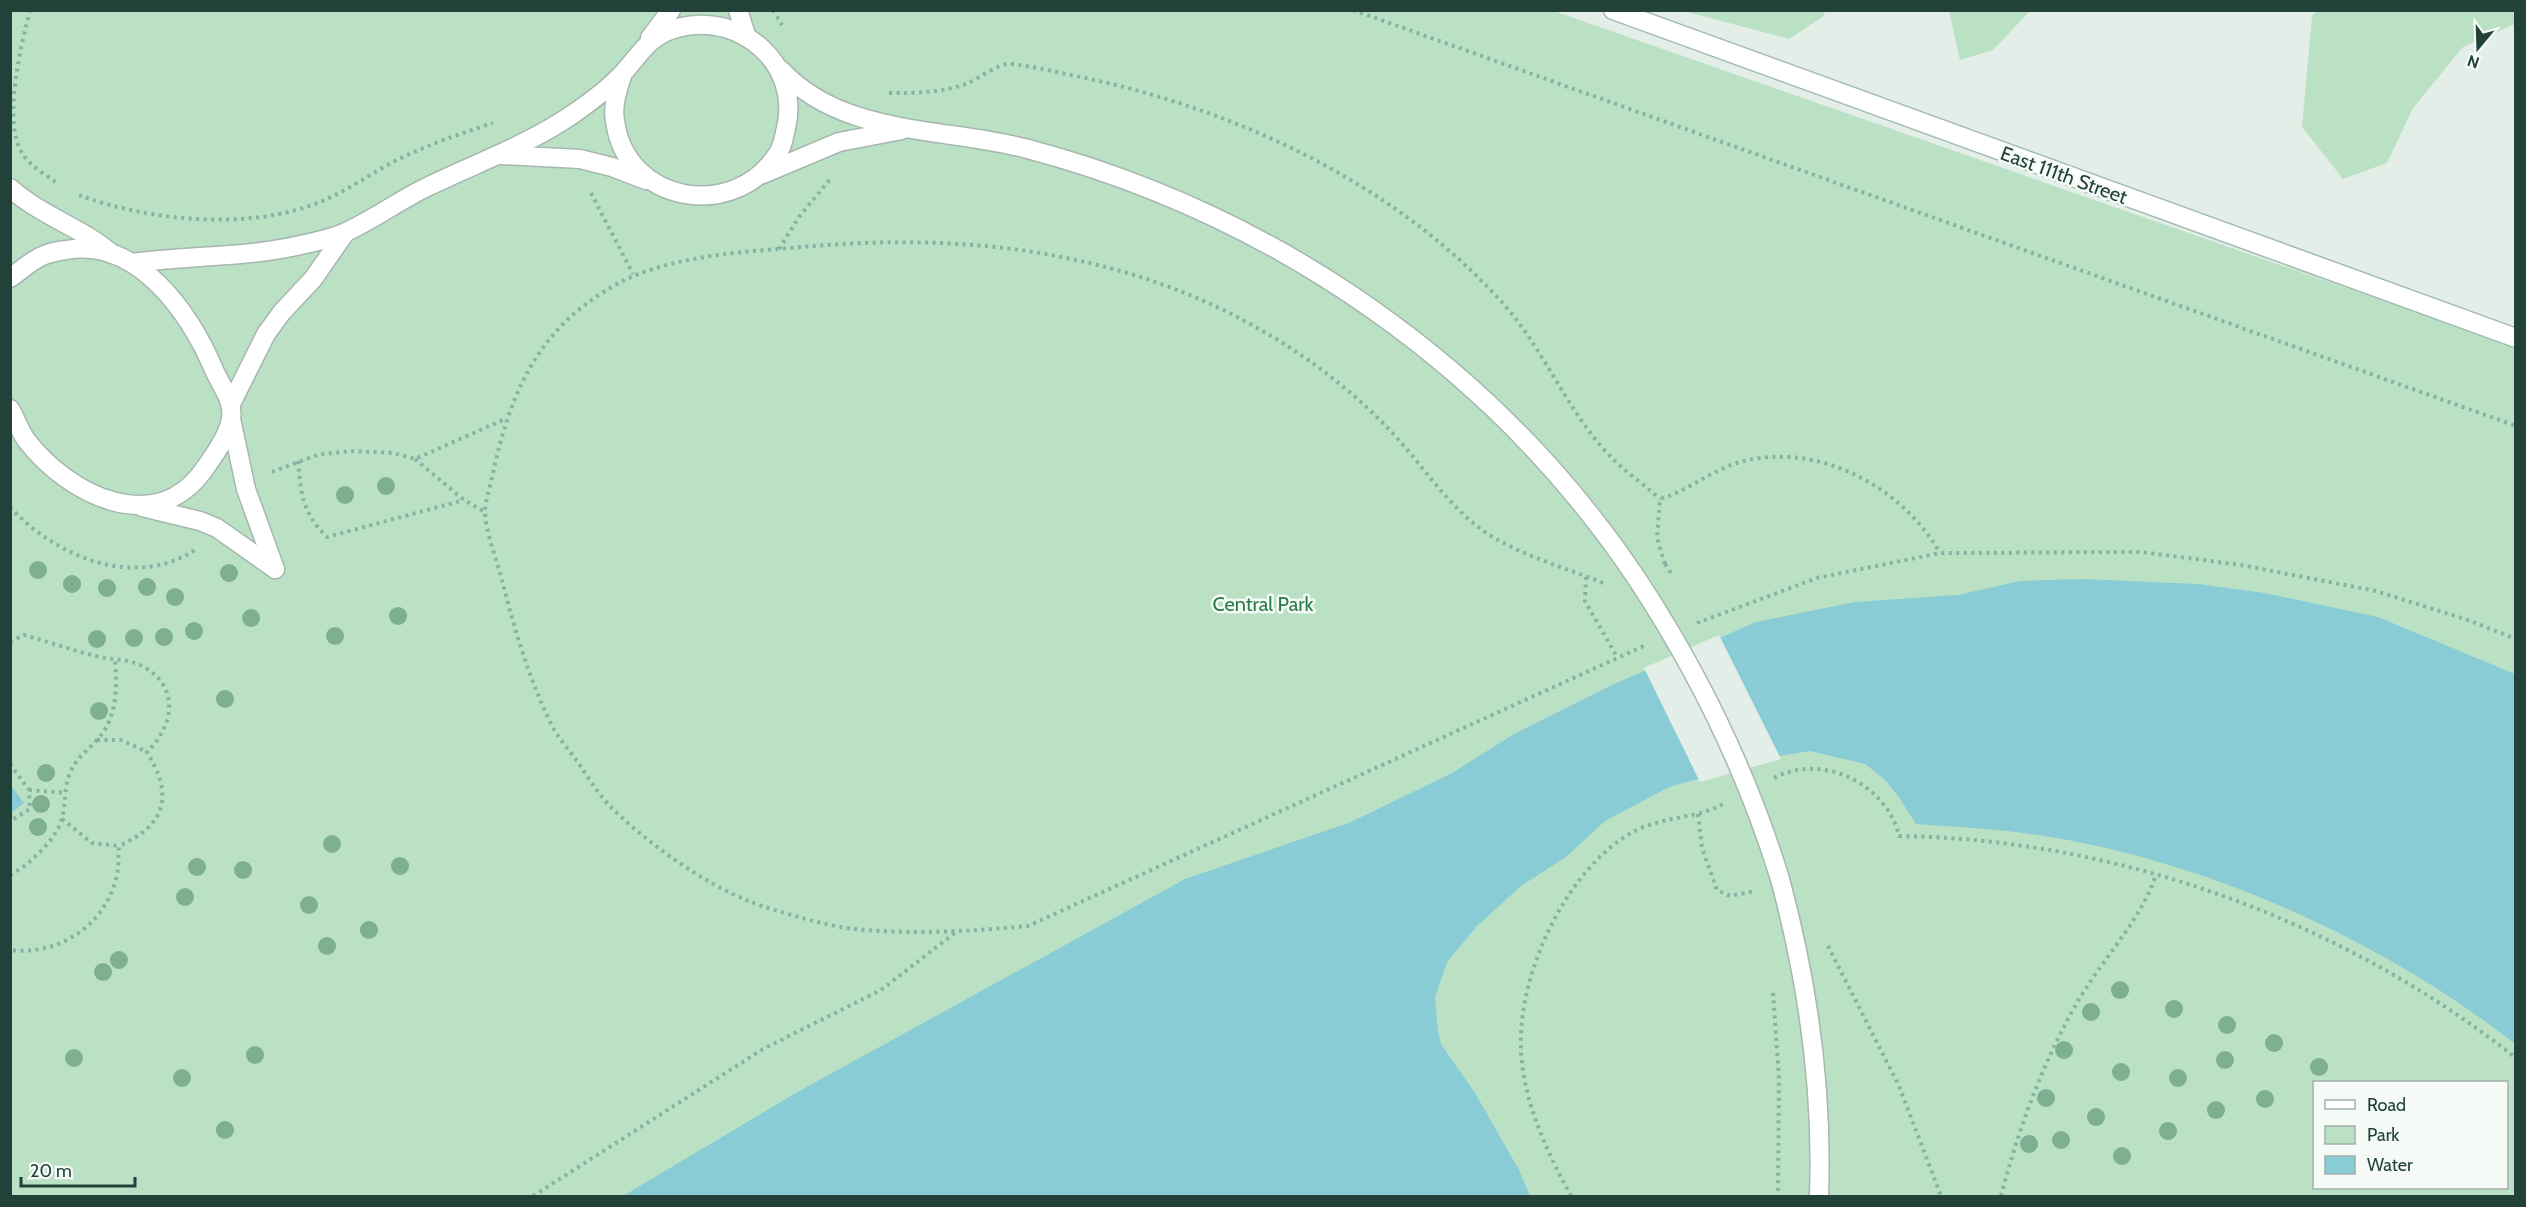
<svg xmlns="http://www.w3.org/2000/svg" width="2526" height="1207" font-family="Cabin,sans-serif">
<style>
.green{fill:#bbe1c5;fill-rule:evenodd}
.water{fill:#89ccd6}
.pier{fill:#e4eee9}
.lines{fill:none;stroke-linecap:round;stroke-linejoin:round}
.lane-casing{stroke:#a6b7b0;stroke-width:21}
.street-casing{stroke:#a6b7b0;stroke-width:21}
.secondary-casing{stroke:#a1bbb1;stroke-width:21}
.path{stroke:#82b4a3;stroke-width:4;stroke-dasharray:3 4.5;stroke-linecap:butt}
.lane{stroke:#fff;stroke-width:18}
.street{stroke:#fff;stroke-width:18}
.secondary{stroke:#fff;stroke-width:18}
.street-bridge-casing{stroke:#a6b7b0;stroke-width:21;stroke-linecap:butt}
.path-bridge{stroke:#82b4a3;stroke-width:4;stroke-dasharray:3 4.5;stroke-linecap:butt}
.street-bridge{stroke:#fff;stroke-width:18}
.tree{fill:#7daf90}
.labels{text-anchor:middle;stroke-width:5;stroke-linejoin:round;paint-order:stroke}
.street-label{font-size:20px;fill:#224138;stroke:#f5faf7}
.park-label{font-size:20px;fill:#297b47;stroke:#f5faf7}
</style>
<rect width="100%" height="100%" fill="#e4eee9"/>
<g class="green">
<polygon points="2317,10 2515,11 2515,24 2463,47 2413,108 2387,163 2343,179 2302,127 2312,16"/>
<path d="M10,11H1554L2515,347V1196H11ZM2314,1082H2506V1188H2314Z"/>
<polygon points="1683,11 1825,10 1825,11 1824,16 1789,39"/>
<polygon points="1949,11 1949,10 2030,11 1993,50 1960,60"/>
</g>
<g class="water">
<path d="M2083,579L2198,584L2265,593L2378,617L2515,674V1044C2383,940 2205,860 2038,835C1997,829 1956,827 1916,824L1898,796L1884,779L1865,764L1810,751L1784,755L1669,787L1605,821L1566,857L1521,886L1477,926L1447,962L1435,998L1438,1031L1441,1044L1475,1093L1519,1170L1530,1196H623L794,1094L1185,879L1351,822L1452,773L1514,734L1610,686L1756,622L1855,602L1958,595L2020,581Z"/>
<polygon points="10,784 24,803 11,813 10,813"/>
</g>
<polygon class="pier" points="1719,635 1781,759 1700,782 1644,668"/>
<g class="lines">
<defs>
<path id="lane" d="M10,188C43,217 81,227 112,254"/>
<g id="street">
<polyline points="738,10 746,35"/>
<polyline points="650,38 671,10"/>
<path d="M781,70C843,137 946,127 1028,149C1276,215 1497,368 1639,582"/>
<polyline points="501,155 580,159 612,167 646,180"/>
<polyline points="763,174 839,142 902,130"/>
<path d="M132,263C189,255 248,258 305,244C318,241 334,238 346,232C374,219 400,200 427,187C476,163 528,145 573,114C589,103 610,87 623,73C643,51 650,34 681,27C742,13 801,65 786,128C784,136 783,146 778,153C735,222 626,204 615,121C612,105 618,89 623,73"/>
<path d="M10,278C20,271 30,262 40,257C48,253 58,251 66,250C139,237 191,315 215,372C222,387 234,402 231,419C228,436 213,457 203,471C154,538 68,494 27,441C20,432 16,419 10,409"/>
<polyline points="231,404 266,334 282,312 313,279 345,233"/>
<polyline points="231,419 246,489 275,569"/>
<polyline points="142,507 200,521 217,528 275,569"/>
<path d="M1780,879C1808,983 1823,1089 1819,1196"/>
</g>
<polyline id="secondary" points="1613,10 2516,338"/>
</defs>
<use href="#lane" class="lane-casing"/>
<use href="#street" class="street-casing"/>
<use href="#secondary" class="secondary-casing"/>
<g class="path">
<path d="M30,10C21,45 1,126 24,156C32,167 46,175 57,183"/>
<polyline points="773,10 782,25"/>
<polyline points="1353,10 2516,426"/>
<path d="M889,93C917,93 942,93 968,83C980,78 998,63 1011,64C1031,66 1051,71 1071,75C1228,106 1389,179 1499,299C1543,346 1567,412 1610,456C1625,472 1644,484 1660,499"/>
<polyline points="591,193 633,274"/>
<path d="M79,195C148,221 250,231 320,202C347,191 370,174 395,161C427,145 459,134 493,123"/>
<polyline points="779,249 799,217 831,178"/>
<polyline points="415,459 464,500 485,512"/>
<path d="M298,461C301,493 302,513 327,537L464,500"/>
<polyline points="272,472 317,455 350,451 393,453 415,459 505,419"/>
<path d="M10,507C55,556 133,590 195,550"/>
<path d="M1665,564L1657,538L1660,499C1690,490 1714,468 1744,461C1820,442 1903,488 1940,553"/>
<polyline points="1586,577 1585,601 1617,657"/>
<path d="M1603,583C1564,567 1521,556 1485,532C1449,507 1426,470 1397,438C1327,361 1232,305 1134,275C1029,243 922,237 814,246C747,252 662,254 605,291C537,333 511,393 494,468C492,481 486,497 485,510C485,531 498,563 503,584C515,632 530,681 552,726C559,739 569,750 577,761C587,776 597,792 609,805C644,841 704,884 751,902C775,911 830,927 855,929C912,935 971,931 1028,926L1646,645"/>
<polyline points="1697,623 1817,578 1940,553 2141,552 2241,565 2376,591 2468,620 2516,639"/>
<path d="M10,642L24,635C49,642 74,651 100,657C115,660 130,659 144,667C181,688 173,727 147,752C174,796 166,825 119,846C118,856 119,865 117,874C107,924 60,956 10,950"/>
<polyline points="97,740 121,740 147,752"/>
<polyline points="10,764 29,790 30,809 10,821"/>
<path d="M1774,778C1822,752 1887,784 1899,836C2120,839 2343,921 2516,1058"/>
<polyline points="29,790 65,793"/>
<polyline points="1698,814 1702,848 1717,890 1730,896 1755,891"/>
<polyline points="62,819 92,843 119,846"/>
<path d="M10,875C28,866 58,838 62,818C66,803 64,787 70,773C76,758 86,752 96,741C118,718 117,688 115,659"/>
<polyline points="1828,946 1899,1086 1941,1196"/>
<polyline points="1773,993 1779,1078 1778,1196"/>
<polyline points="533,1196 763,1049 881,990 956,932"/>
<path d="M1571,1196C1547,1152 1524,1103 1521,1052C1517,978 1562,879 1623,838C1658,814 1691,822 1725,803"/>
<path d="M2001,1196C2018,1131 2041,1067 2074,1008C2098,964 2141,921 2156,875"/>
</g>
<use href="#lane" class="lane"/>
<use href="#street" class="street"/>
<use href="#secondary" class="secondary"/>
<defs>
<path id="street-bridge" d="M1639,582C1700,675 1747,772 1780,879"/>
</defs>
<use href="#street-bridge" class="street-bridge-casing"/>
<polyline class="path-bridge" points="1665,564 1673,576"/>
<use href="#street-bridge" class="street-bridge"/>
</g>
<g class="tree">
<circle cx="386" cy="486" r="9"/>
<circle cx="345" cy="495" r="9"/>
<circle cx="38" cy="570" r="9"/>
<circle cx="229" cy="573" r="9"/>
<circle cx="72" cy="584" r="9"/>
<circle cx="147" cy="587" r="9"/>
<circle cx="107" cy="588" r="9"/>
<circle cx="175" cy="597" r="9"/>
<circle cx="398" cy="616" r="9"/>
<circle cx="251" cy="618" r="9"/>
<circle cx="194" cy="631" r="9"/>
<circle cx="335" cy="636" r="9"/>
<circle cx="164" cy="637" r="9"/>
<circle cx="134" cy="638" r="9"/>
<circle cx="97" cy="639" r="9"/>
<circle cx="225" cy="699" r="9"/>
<circle cx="99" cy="711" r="9"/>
<circle cx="46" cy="773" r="9"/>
<circle cx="41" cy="804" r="9"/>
<circle cx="38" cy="827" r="9"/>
<circle cx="332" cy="844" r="9"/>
<circle cx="400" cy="866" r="9"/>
<circle cx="197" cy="867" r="9"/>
<circle cx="243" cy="870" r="9"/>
<circle cx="185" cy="897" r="9"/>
<circle cx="309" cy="905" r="9"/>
<circle cx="369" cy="930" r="9"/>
<circle cx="327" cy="946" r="9"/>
<circle cx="119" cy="960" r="9"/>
<circle cx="103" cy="972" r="9"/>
<circle cx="2120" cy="990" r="9"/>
<circle cx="2174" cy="1009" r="9"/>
<circle cx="2091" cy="1012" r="9"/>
<circle cx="2227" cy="1025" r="9"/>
<circle cx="2274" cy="1043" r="9"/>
<circle cx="2064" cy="1050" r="9"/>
<circle cx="255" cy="1055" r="9"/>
<circle cx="74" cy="1058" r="9"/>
<circle cx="2225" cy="1060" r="9"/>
<circle cx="2319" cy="1067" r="9"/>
<circle cx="2121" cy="1072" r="9"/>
<circle cx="182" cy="1078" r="9"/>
<circle cx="2178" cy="1078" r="9"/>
<circle cx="2046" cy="1098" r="9"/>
<circle cx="2265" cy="1099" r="9"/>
<circle cx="2216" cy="1110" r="9"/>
<circle cx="2096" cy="1117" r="9"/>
<circle cx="225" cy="1130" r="9"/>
<circle cx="2168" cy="1131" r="9"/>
<circle cx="2061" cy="1140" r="9"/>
<circle cx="2029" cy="1144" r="9"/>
<circle cx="2122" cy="1156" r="9"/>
</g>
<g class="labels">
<g class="street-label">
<text transform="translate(2064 175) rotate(20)" y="7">East 111th Street</text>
</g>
<g class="park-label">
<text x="1263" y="611">Central Park</text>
</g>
</g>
<rect width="2526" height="1207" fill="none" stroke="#224138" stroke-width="24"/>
<rect x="2313" y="1081" width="195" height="108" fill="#f5faf7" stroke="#a1b0ab" stroke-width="1.5"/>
<rect x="2325" y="1100" width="30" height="9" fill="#ffffff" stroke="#a1b0ab" stroke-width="1.5"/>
<text x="2367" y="1111" font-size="18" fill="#224138">Road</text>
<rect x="2325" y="1126" width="30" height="18" fill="#bbe1c5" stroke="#a1b0ab" stroke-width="1.5"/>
<text x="2367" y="1141" font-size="18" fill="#224138">Park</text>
<rect x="2325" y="1156" width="30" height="18" fill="#89ccd6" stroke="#a1b0ab" stroke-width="1.5"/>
<text x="2367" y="1171" font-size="18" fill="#224138">Water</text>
<g transform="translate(2478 48) rotate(199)" stroke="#f5faf7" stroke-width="4.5" paint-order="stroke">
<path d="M0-4.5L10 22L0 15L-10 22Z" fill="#224138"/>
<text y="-9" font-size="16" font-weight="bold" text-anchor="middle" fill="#224138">N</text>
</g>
<path d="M21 1177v9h114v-9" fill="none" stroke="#224138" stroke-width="3"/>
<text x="30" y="1177" font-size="18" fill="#224138" stroke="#f5faf7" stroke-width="4.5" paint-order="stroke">20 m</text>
</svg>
